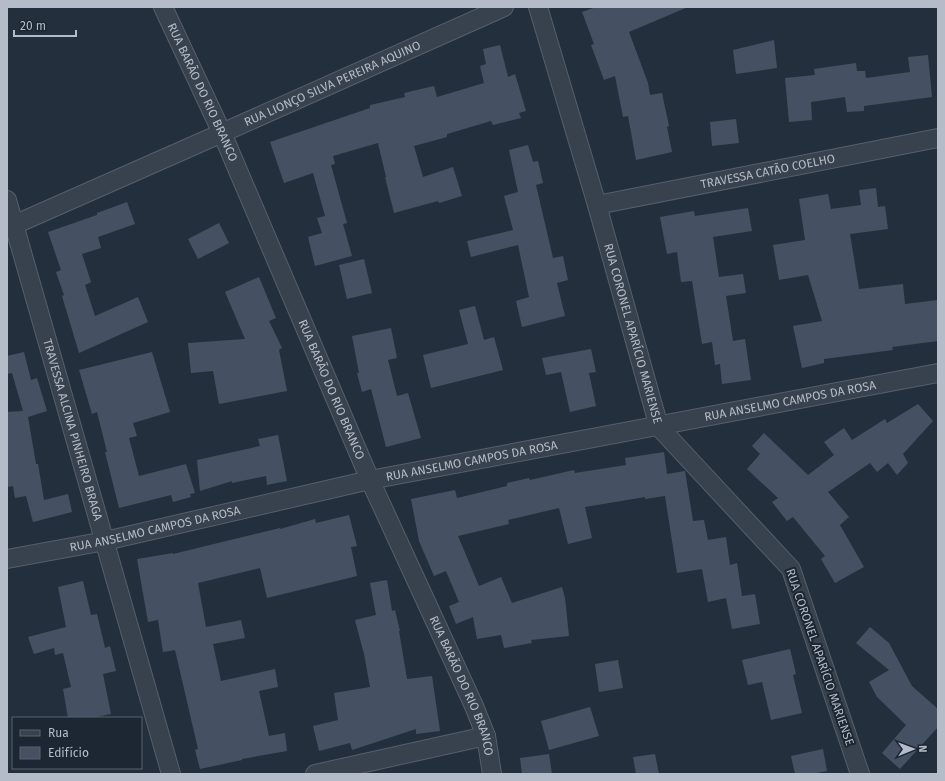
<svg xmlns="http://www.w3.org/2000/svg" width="945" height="781" font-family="'Fira Sans',sans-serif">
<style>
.building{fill:#455162}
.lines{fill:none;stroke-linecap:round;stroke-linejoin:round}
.minor-casing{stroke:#565f6c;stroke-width:20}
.minor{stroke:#38414e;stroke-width:18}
.labels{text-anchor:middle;stroke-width:4;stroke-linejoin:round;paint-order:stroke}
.street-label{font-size:12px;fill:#b4bcc9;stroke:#1d2633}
</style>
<rect width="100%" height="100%" fill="#242f3e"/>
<g class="building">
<polygon points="596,7 688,7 629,32 648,83 650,95 662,93 669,126 667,127 672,152 636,160 628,116 623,117 615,76 604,80 591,45 594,44 582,12"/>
<polygon points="774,40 777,68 736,74 733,50"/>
<polygon points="500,45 508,77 515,74 526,111 519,113 521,118 493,125 491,121 447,134 447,137 414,146 423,177 453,167 462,196 439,203 438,201 394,213 385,177 386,177 378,143 333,156 335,164 331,165 347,223 343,224 352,256 315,266 308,237 322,233 317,218 325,216 313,173 284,183 270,142 370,108 370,105 405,97 404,93 434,86 437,97 484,83 480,66 486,64 483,49"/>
<polygon points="928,55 932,97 864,106 864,111 847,112 845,97 811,102 812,120 789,122 785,78 815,75 814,69 856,63 857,71 865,71 866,78 910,72 908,57"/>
<polygon points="736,119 739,143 712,146 710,122"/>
<polygon points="528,145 533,162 538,161 543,183 536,185 553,258 563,256 568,280 557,283 565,316 522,327 516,301 529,297 518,245 471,257 467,241 513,230 504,196 518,192 509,150"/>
<polygon points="876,188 878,207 885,206 888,229 850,234 859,289 903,284 905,304 938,300 938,341 892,347 893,350 824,359 824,363 802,368 793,326 822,321 808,275 779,280 773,245 805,240 799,199 828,194 831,209 861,205 859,190"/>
<polygon points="127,202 135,224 98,237 101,248 82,254 91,282 85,285 95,316 138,297 148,322 79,353 62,296 64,295 56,272 61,270 48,232 97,215 97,213"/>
<polygon points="748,208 752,231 713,237 719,277 743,274 746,293 726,296 733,341 745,339 751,380 722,384 720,364 715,365 712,342 702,344 692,281 681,282 677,252 667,254 660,217 694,211 695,216"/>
<polygon points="219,223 229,243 198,259 188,239"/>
<polygon points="364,259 372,293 347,299 339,265"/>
<polygon points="259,277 276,318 269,321 282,348 279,350 287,391 219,404 213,371 191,373 188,343 245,339 225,292"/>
<polygon points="475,306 484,340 494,337 503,370 431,388 423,355 468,344 459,310"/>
<polygon points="391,328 397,358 388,360 397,396 408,393 421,438 386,447 371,389 362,392 357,373 359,373 352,336"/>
<polygon points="591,349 596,372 589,373 596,406 570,412 561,372 546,375 542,358"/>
<polygon points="24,352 31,380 37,378 47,411 28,417 36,464 38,464 44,500 68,494 72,512 33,522 26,496 15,498 13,486 7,487 7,412 23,411 12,373 7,374 7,356"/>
<polygon points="152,352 170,412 133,423 137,436 129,438 139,476 186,464 195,493 190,494 191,497 173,502 171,495 119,508 105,452 107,452 97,412 92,414 79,370"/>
<polygon points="918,404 933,421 903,454 908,463 897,475 888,463 877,472 870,463 828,492 849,517 840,525 864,567 835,583 821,559 825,556 793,517 787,521 772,502 778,498 747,469 760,454 752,446 764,433 808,475 834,455 824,442 844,428 852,440 885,419 887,423"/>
<polygon points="278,435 287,481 267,485 266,476 232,483 232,481 200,491 197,460 260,446 258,439"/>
<polygon points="664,452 667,474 685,471 693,521 704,520 708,540 726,537 730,565 737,563 742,596 755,594 760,624 732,629 726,598 708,602 702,569 677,573 665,496 645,499 645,497 585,507 592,538 568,544 559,508 508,520 509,524 458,536 479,586 501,577 512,603 562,587 565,598 569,636 531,640 532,643 504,648 501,635 477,639 473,617 456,624 449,606 459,602 446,571 434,576 419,541 411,499 455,490 457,498 507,486 507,483 529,478 530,480 574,470 575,473 626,465 625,458"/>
<polygon points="349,515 357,546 351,547 357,576 267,598 260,568 198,583 206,627 241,620 245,638 213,644 221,681 275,669 278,687 259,691 269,736 285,733 287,751 242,759 242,760 200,769 195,750 198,749 175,650 163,652 158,620 148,622 137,559 173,553 173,554 280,528 280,529 315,519 316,523"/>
<polygon points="387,580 392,611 395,610 400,631 399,631 407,679 432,676 440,731 416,734 416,729 352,750 350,743 319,751 313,726 338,720 334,693 370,687 364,654 355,620 376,615 370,583"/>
<polygon points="83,581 91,615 97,614 105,648 110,646 116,671 103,674 111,714 91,718 68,718 63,689 71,687 63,653 55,655 54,648 34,654 28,637 66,627 58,587"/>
<polygon points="870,627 889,643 912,686 938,709 938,727 900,769 882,753 906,725 877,697 869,682 889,670 856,643"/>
<polygon points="790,649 796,674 793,675 802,713 771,720 762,682 748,685 742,660"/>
<polygon points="618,660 623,688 599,692 595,664"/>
<polygon points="590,707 599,736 549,750 541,721"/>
<polygon points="823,749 827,771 811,774 795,774 791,756"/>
<polygon points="549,754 552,774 522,774 520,758"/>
<polygon points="655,754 659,774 636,774 633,757"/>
</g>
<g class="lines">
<defs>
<g id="minor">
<path id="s1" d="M163,7L222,133L370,480L474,706L486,736L492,774"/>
<path id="s2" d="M538,7L597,205L659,427L791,569L860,774"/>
<path id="s3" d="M7,200L171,774"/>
<path id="s4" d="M597,205L938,138"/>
<path id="s5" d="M7,228L222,133L504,7"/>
<path id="s6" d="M7,559L105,541L370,480L938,373"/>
<polyline points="315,774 486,736"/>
</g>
</defs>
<use href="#minor" class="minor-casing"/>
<use href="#minor" class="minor"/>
</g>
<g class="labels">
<g class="street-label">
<text dy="4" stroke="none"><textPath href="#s5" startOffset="356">RUA LIONÇO SILVA PEREIRA AQUINO</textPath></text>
<text dy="4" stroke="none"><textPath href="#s1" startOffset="94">RUA BARÃO DO RIO BRANCO</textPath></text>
<text dy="4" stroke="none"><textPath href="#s4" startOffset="174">TRAVESSA CATÃO COELHO</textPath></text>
<text dy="4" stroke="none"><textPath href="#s2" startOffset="340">RUA CORONEL APARÍCIO MARIENSE</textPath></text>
<text dy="4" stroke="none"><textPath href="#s1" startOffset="418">RUA BARÃO DO RIO BRANCO</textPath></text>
<text dy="4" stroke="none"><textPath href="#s6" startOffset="799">RUA ANSELMO CAMPOS DA ROSA</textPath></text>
<text dy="4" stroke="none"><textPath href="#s3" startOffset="239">TRAVESSA ALCINA PINHEIRO BRAGA</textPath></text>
<text dy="4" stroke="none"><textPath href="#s6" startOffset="475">RUA ANSELMO CAMPOS DA ROSA</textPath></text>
<text dy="4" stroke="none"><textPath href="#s6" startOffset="151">RUA ANSELMO CAMPOS DA ROSA</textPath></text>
<text transform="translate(820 657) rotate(71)" y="4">RUA CORONEL APARÍCIO MARIENSE</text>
<text dy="4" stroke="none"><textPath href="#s1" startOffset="742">RUA BARÃO DO RIO BRANCO</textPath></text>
</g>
</g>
<rect width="945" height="781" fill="none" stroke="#b4bcc9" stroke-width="16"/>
<rect x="12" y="717" width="130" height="52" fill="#1d2633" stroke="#59626f"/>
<rect x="20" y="730" width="20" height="6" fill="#38414e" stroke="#59626f"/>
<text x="48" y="737" font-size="12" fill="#b4bcc9">Rua</text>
<rect x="20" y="747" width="20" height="12" fill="#455162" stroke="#59626f"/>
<text x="48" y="757" font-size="12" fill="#b4bcc9">Edifício</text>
<g transform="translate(913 749) rotate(89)" stroke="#1d2633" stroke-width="3" paint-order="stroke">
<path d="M0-3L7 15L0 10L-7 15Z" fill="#b4bcc9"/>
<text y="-6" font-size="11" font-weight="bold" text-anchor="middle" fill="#b4bcc9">N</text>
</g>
<path d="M14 30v6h62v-6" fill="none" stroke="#b4bcc9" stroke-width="2"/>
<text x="20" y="30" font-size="12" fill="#b4bcc9" stroke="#1d2633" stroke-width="3" paint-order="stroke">20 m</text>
</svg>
